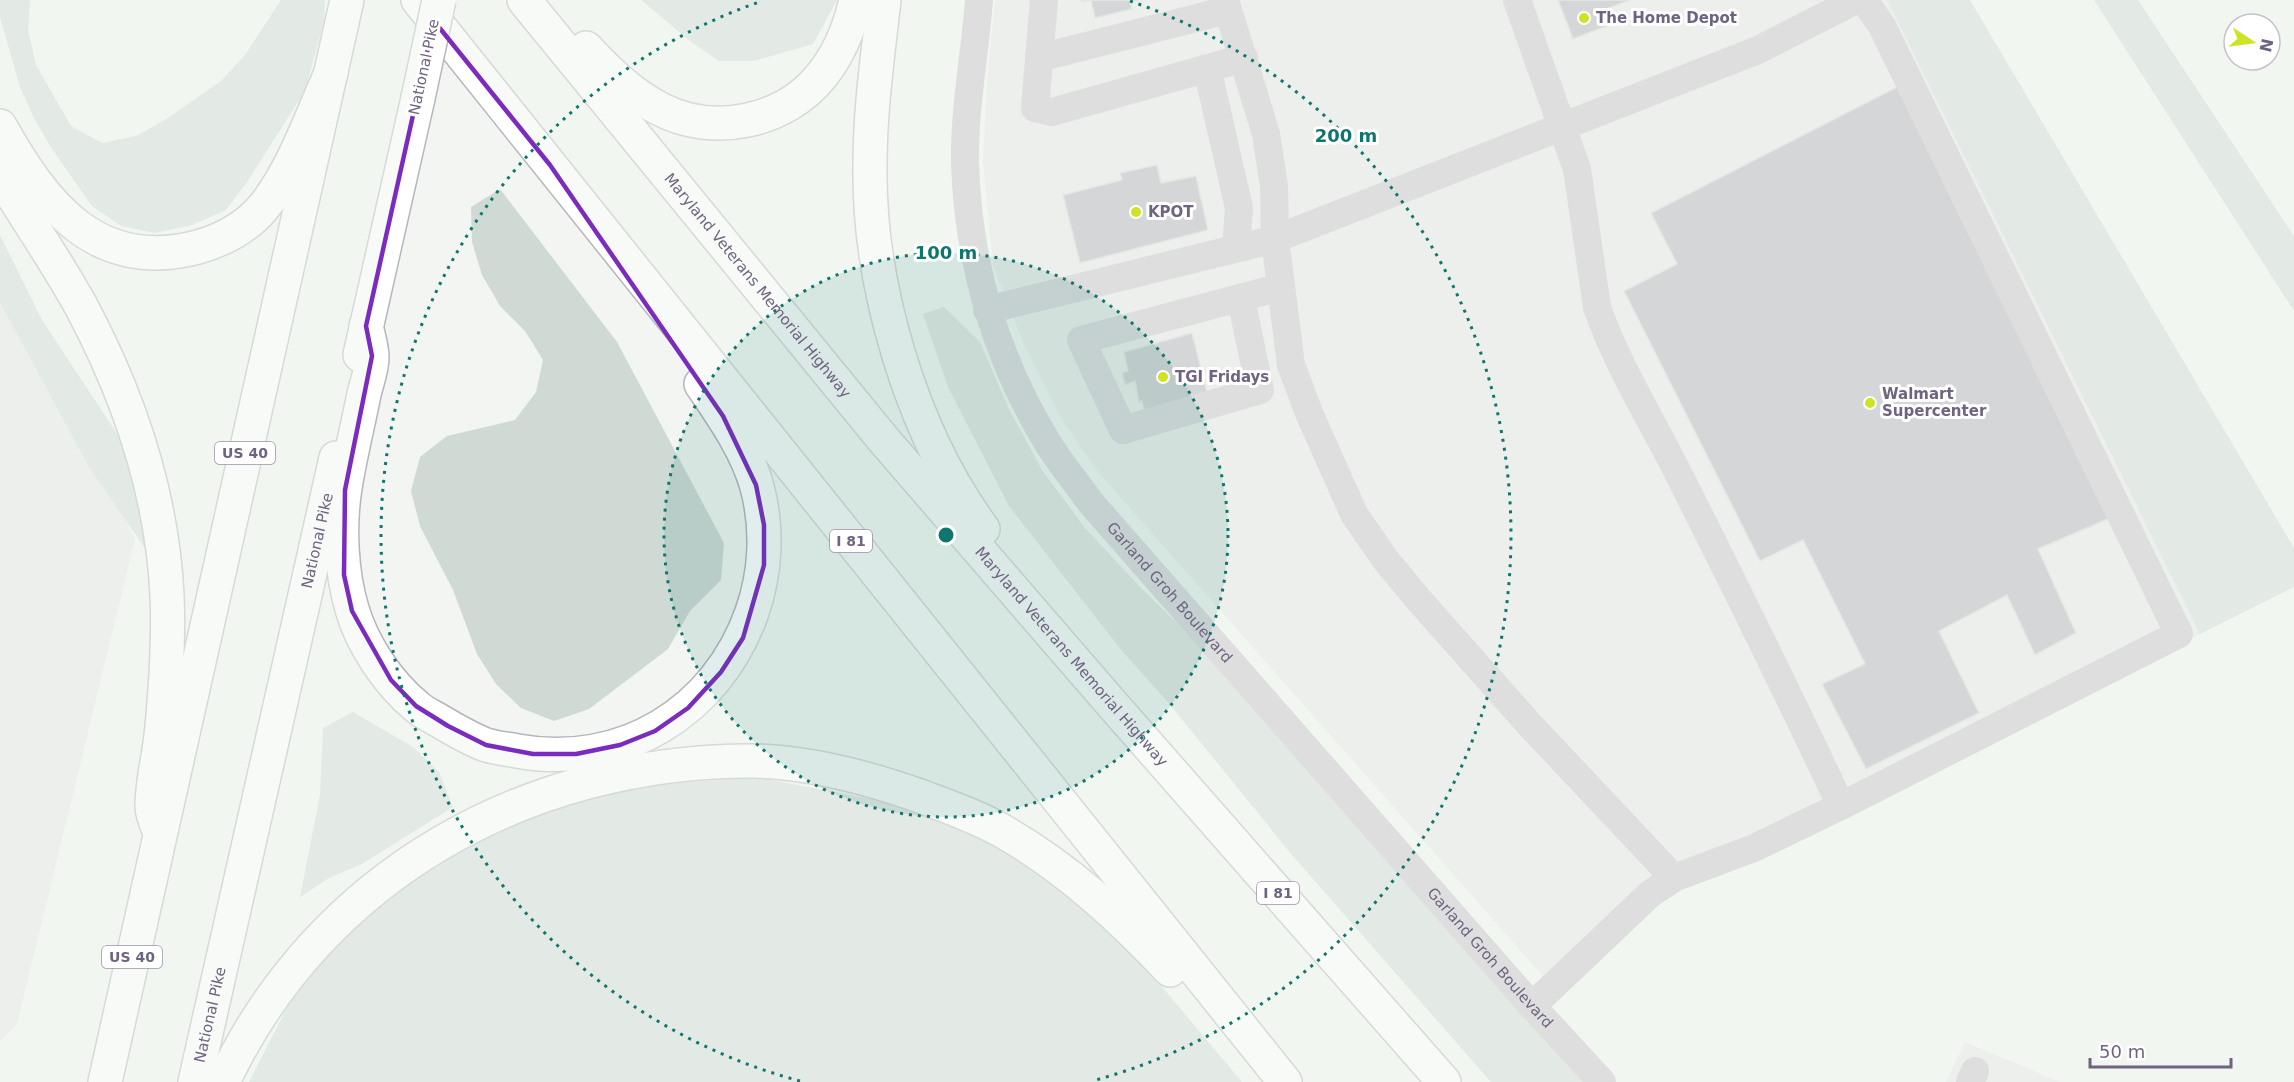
<svg xmlns="http://www.w3.org/2000/svg" width="2294" height="1082" font-family="'DejaVu Sans',sans-serif">
<style>
.built{fill:#e4e6e5}
.green{fill:#d0dad5}
.building{fill:#b2b0bb;stroke:#d4d6d4;stroke-width:1.5}
.lines{fill:none;stroke-linecap:round;stroke-linejoin:round}
.major-casing{stroke:#b8b5bd;stroke-width:36}
.highway-casing{stroke:#b7b5bb;stroke-width:36}
.minor{stroke:#c5c2c9;stroke-width:28}
.major{stroke:#fff;stroke-width:33}
.highway{stroke:#fff;stroke-width:33}
.major-bridge-casing{stroke:#b8b5bd;stroke-width:36;stroke-linecap:butt}
.major-bridge{stroke:#fff;stroke-width:33}
.marked{fill:none;stroke:#7b2cbf;stroke-width:4.5;stroke-linejoin:round}
.ring{fill:none;stroke:#0f766e;stroke-width:3;stroke-dasharray:3 6}
.poi-dot{fill:#cee324;stroke:#fff;stroke-width:2}
.labels{text-anchor:middle;stroke-width:6;stroke-linejoin:round;paint-order:stroke}
.shield{fill:#fff;stroke:#9a92a8;stroke-width:1.5}
.shield-label{font-size:14px;font-weight:bold;fill:#6e6482}
.poi-label{font-size:15px;font-weight:bold;fill:#6e6482;stroke:#fff;text-anchor:start}
.street-label{font-size:15px;fill:#6e6482;stroke:#fff}
.centre{fill:#0f766e;stroke:#fff;stroke-width:3}
.ring-label{font-size:18px;text-anchor:middle;font-weight:bold;fill:#0f766e;stroke:#fff;stroke-width:6;stroke-linejoin:round;paint-order:stroke}
</style>
<rect width="100%" height="100%" fill="#f2f5f1"/>
<g class="built">
<polygon points="995,0 1887,0 2200,634 2086,692 1694,881 1661,901 1558,993 1099,473 1062,420 1023,342 993,264 983,160 987,84"/>
<polygon points="0,281 135,539 17,1024 0,1041"/>
<polygon points="1965,1042 2060,1082 1946,1082"/>
</g>
<g class="green">
<polygon points="0,0 30,0 28,30 36,65 71,126 102,143 136,136 165,120 221,81 245,55 281,0 325,0 324,21 305,91 247,182 226,210 192,225 155,233 121,226 92,206 52,149 34,118 20,87 0,17"/>
<polygon points="641,0 837,0 813,44 754,61 719,61 690,41"/>
<polygon points="1887,0 1970,0 2294,548 2294,587 2200,634"/>
<polygon points="2094,0 2138,0 2294,236 2294,311"/>
<polygon points="500,189 617,342 724,543 721,580 690,611 668,649 589,709 554,721 521,708 496,684 477,654 453,590 420,526 411,491 420,457 447,436 515,420 536,392 543,360 525,331 500,306 482,275 472,242 471,207"/>
<polygon points="0,235 42,320 143,473 153,506 146,550 89,467 0,302"/>
<polygon points="944,307 980,342 1009,409 1042,470 1085,528 1139,586 1216,661 1591,1082 1491,1082 1292,855 1167,701 1122,651 1009,506 948,387 923,314"/>
<polygon points="353,712 413,747 439,772 453,807 362,864 329,878 300,897 320,795 323,728"/>
<polygon points="756,777 913,807 1027,861 1122,939 1242,1082 249,1082 297,988 377,906 486,833 626,787"/>
</g>
<g class="building">
<polygon points="1081,0 1138,0 1130,2 1132,9 1095,18 1091,0 1082,2"/>
<polygon points="1558,0 1630,0 1601,11 1607,26 1573,39"/>
<polygon points="1901,85 2115,516 2038,549 2076,633 2035,655 2007,595 1939,631 1979,713 1866,769 1822,684 1865,664 1803,540 1760,561 1624,291 1677,264 1651,213"/>
<polygon points="1157,165 1161,183 1196,176 1208,230 1080,263 1063,195 1122,180 1120,173"/>
<polygon points="1192,333 1208,396 1145,413 1142,401 1139,402 1135,381 1125,385 1122,373 1128,371 1124,352"/>
</g>
<g class="lines">
<defs>
<g id="major">
<polyline points="360,355 418,98"/>
<polyline points="105,1082 347,0"/>
<path id="s2" d="M195,1082L336,458"/>
</g>
<g id="highway">
<polyline points="418,0 1285,1082"/>
<path id="s3" d="M524,0L883,439L1112,704L1444,1082"/>
<path d="M884,0C878,54 870,109 870,164C868,284 911,431 983,529"/>
<path d="M586,48C607,71 632,95 660,109C714,137 785,122 822,75C840,53 850,26 856,0"/>
<path d="M0,126C44,205 97,274 198,247C226,239 252,224 269,200C296,162 312,115 331,73"/>
<path d="M0,175C27,219 56,261 81,306C129,396 162,493 167,595C169,638 166,683 162,726C160,753 152,780 152,807C152,815 157,825 160,833"/>
<path d="M366,326C368,335 372,347 372,357C372,369 367,382 364,394C358,425 350,456 345,488C339,526 341,572 352,609C362,644 388,683 416,706C422,712 431,716 438,720C453,729 470,739 486,745C496,748 507,749 517,751C622,770 717,712 752,612C766,572 768,528 757,487C747,450 722,415 701,384"/>
<path d="M223,1082C320,875 528,760 754,761C809,762 869,778 920,796C949,807 978,817 1004,832C1067,868 1121,918 1170,970"/>
</g>
</defs>
<use href="#major" class="major-casing"/>
<use href="#highway" class="highway-casing"/>
<g class="minor">
<path id="s1" d="M979,0C975,54 964,109 965,163C968,261 995,356 1046,440C1059,462 1076,482 1091,503L1532,1006L1602,1082"/>
<polyline points="1044,0 1035,108 1052,112 1244,58"/>
<polyline points="1225,0 1266,134 1274,186 1275,239 1291,365 1309,413 1354,514 1385,559 1418,599 1529,724 1674,878"/>
<path d="M1517,0L1577,169L1597,307C1617,365 1650,417 1677,471C1733,582 1788,693 1841,806L1754,848L1674,878L1650,894L1532,1006"/>
<polyline points="1039,58 1228,10"/>
<polyline points="1207,68 1239,208 1236,248"/>
<polyline points="1241,299 1260,390 1123,430 1081,340 1281,287"/>
<polyline points="987,310 1275,239 1758,50 1856,0"/>
<polyline points="1841,806 2179,634 1882,26 1864,0"/>
<polyline points="1970,1082 1975,1071"/>
</g>
<use href="#major" class="major"/>
<use href="#highway" class="highway"/>
<defs>
<polyline id="major-bridge" points="418,98 439,0"/>
</defs>
<use href="#major-bridge" class="major-bridge-casing"/>
<use href="#major-bridge" class="major-bridge"/>
</g>
<path d="M0 0H2294V1082H0ZM434,21L550,165L723,416L756,485L764,525V565L743,638L721,672L688,708L655,731L620,745L576,754H533L486,745L448,726L416,706L391,680L352,611L344,575L345,490L372,356L366,326Z" fill="#f2f5f1" fill-opacity=".55" fill-rule="evenodd"/>
<path class="marked" d="M434,21L550,165L723,416L756,485L764,525V565L743,638L721,672L688,708L655,731L620,745L576,754H533L486,745L448,726L416,706L391,680L352,611L344,575L345,490L372,356L366,326Z"/>
<circle cx="946" cy="535" r="282" fill="#0f766e" fill-opacity=".12"/>
<g class="ring">
<circle cx="946" cy="535" r="282"/>
<path d="M800 1081A565 565 0 0 1 762 1M1130 1A565 565 0 0 1 1092 1081"/>
</g>
<g class="poi-dot">
<circle cx="1584" cy="18" r="6"/>
<circle cx="1136" cy="212" r="6"/>
<circle cx="1163" cy="377" r="6"/>
<circle cx="1870" cy="403" r="6"/>
</g>
<g class="labels">
<g class="shield">
<rect x="215" y="442" width="60" height="22" rx="4.5"/>
<rect x="830" y="530" width="42" height="22" rx="4.5"/>
<rect x="1257" y="882" width="42" height="22" rx="4.5"/>
<rect x="102" y="946" width="60" height="22" rx="4.5"/>
</g>
<g class="shield-label">
<text x="245" y="458">US 40</text>
<text x="851" y="546">I 81</text>
<text x="1278" y="898">I 81</text>
<text x="132" y="962">US 40</text>
</g>
<g class="poi-label">
<text x="1596" y="23">The Home Depot</text>
<text x="1148" y="217">KPOT</text>
<text x="1175" y="382">TGI Fridays</text>
<text x="1882" y="399">Walmart<tspan x="1882" dy="17">Supercenter</tspan></text>
</g>
<g class="street-label">
<text transform="translate(424 67) rotate(-78)" y="5">National Pike</text>
<text dy="5" stroke="none"><textPath href="#s3" startOffset="369">Maryland Veterans Memorial Highway</textPath></text>
<text dy="5" stroke="none"><textPath href="#s2" startOffset="555">National Pike</textPath></text>
<text dy="5" stroke="none"><textPath href="#s1" startOffset="652">Garland Groh Boulevard</textPath></text>
<text dy="5" stroke="none"><textPath href="#s3" startOffset="855">Maryland Veterans Memorial Highway</textPath></text>
<text dy="5" stroke="none"><textPath href="#s1" startOffset="1138">Garland Groh Boulevard</textPath></text>
<text dy="5" stroke="none"><textPath href="#s2" startOffset="69">National Pike</textPath></text>
</g>
</g>
<circle cx="946" cy="535" r="9" class="centre"/>
<g class="ring-label">
<text x="1346" y="142">200 m</text>
<text x="946" y="259">100 m</text>
</g>
<g transform="translate(2252 42) rotate(103)"><circle r="28" fill="#ffffff" stroke="#c5c1cd" stroke-width="1.5"/>
<path d="M0-4.5L10 22L0 15L-10 22Z" fill="#cee324"/>
<text y="-9" font-size="16" font-weight="bold" text-anchor="middle" fill="#6e6482">N</text>
</g>
<path d="M2090 1058v9h141v-9" fill="none" stroke="#6e6482" stroke-width="3"/>
<text x="2099" y="1058" font-size="18" fill="#6e6482" stroke="#ffffff" stroke-width="4.5" paint-order="stroke">50 m</text>
</svg>
